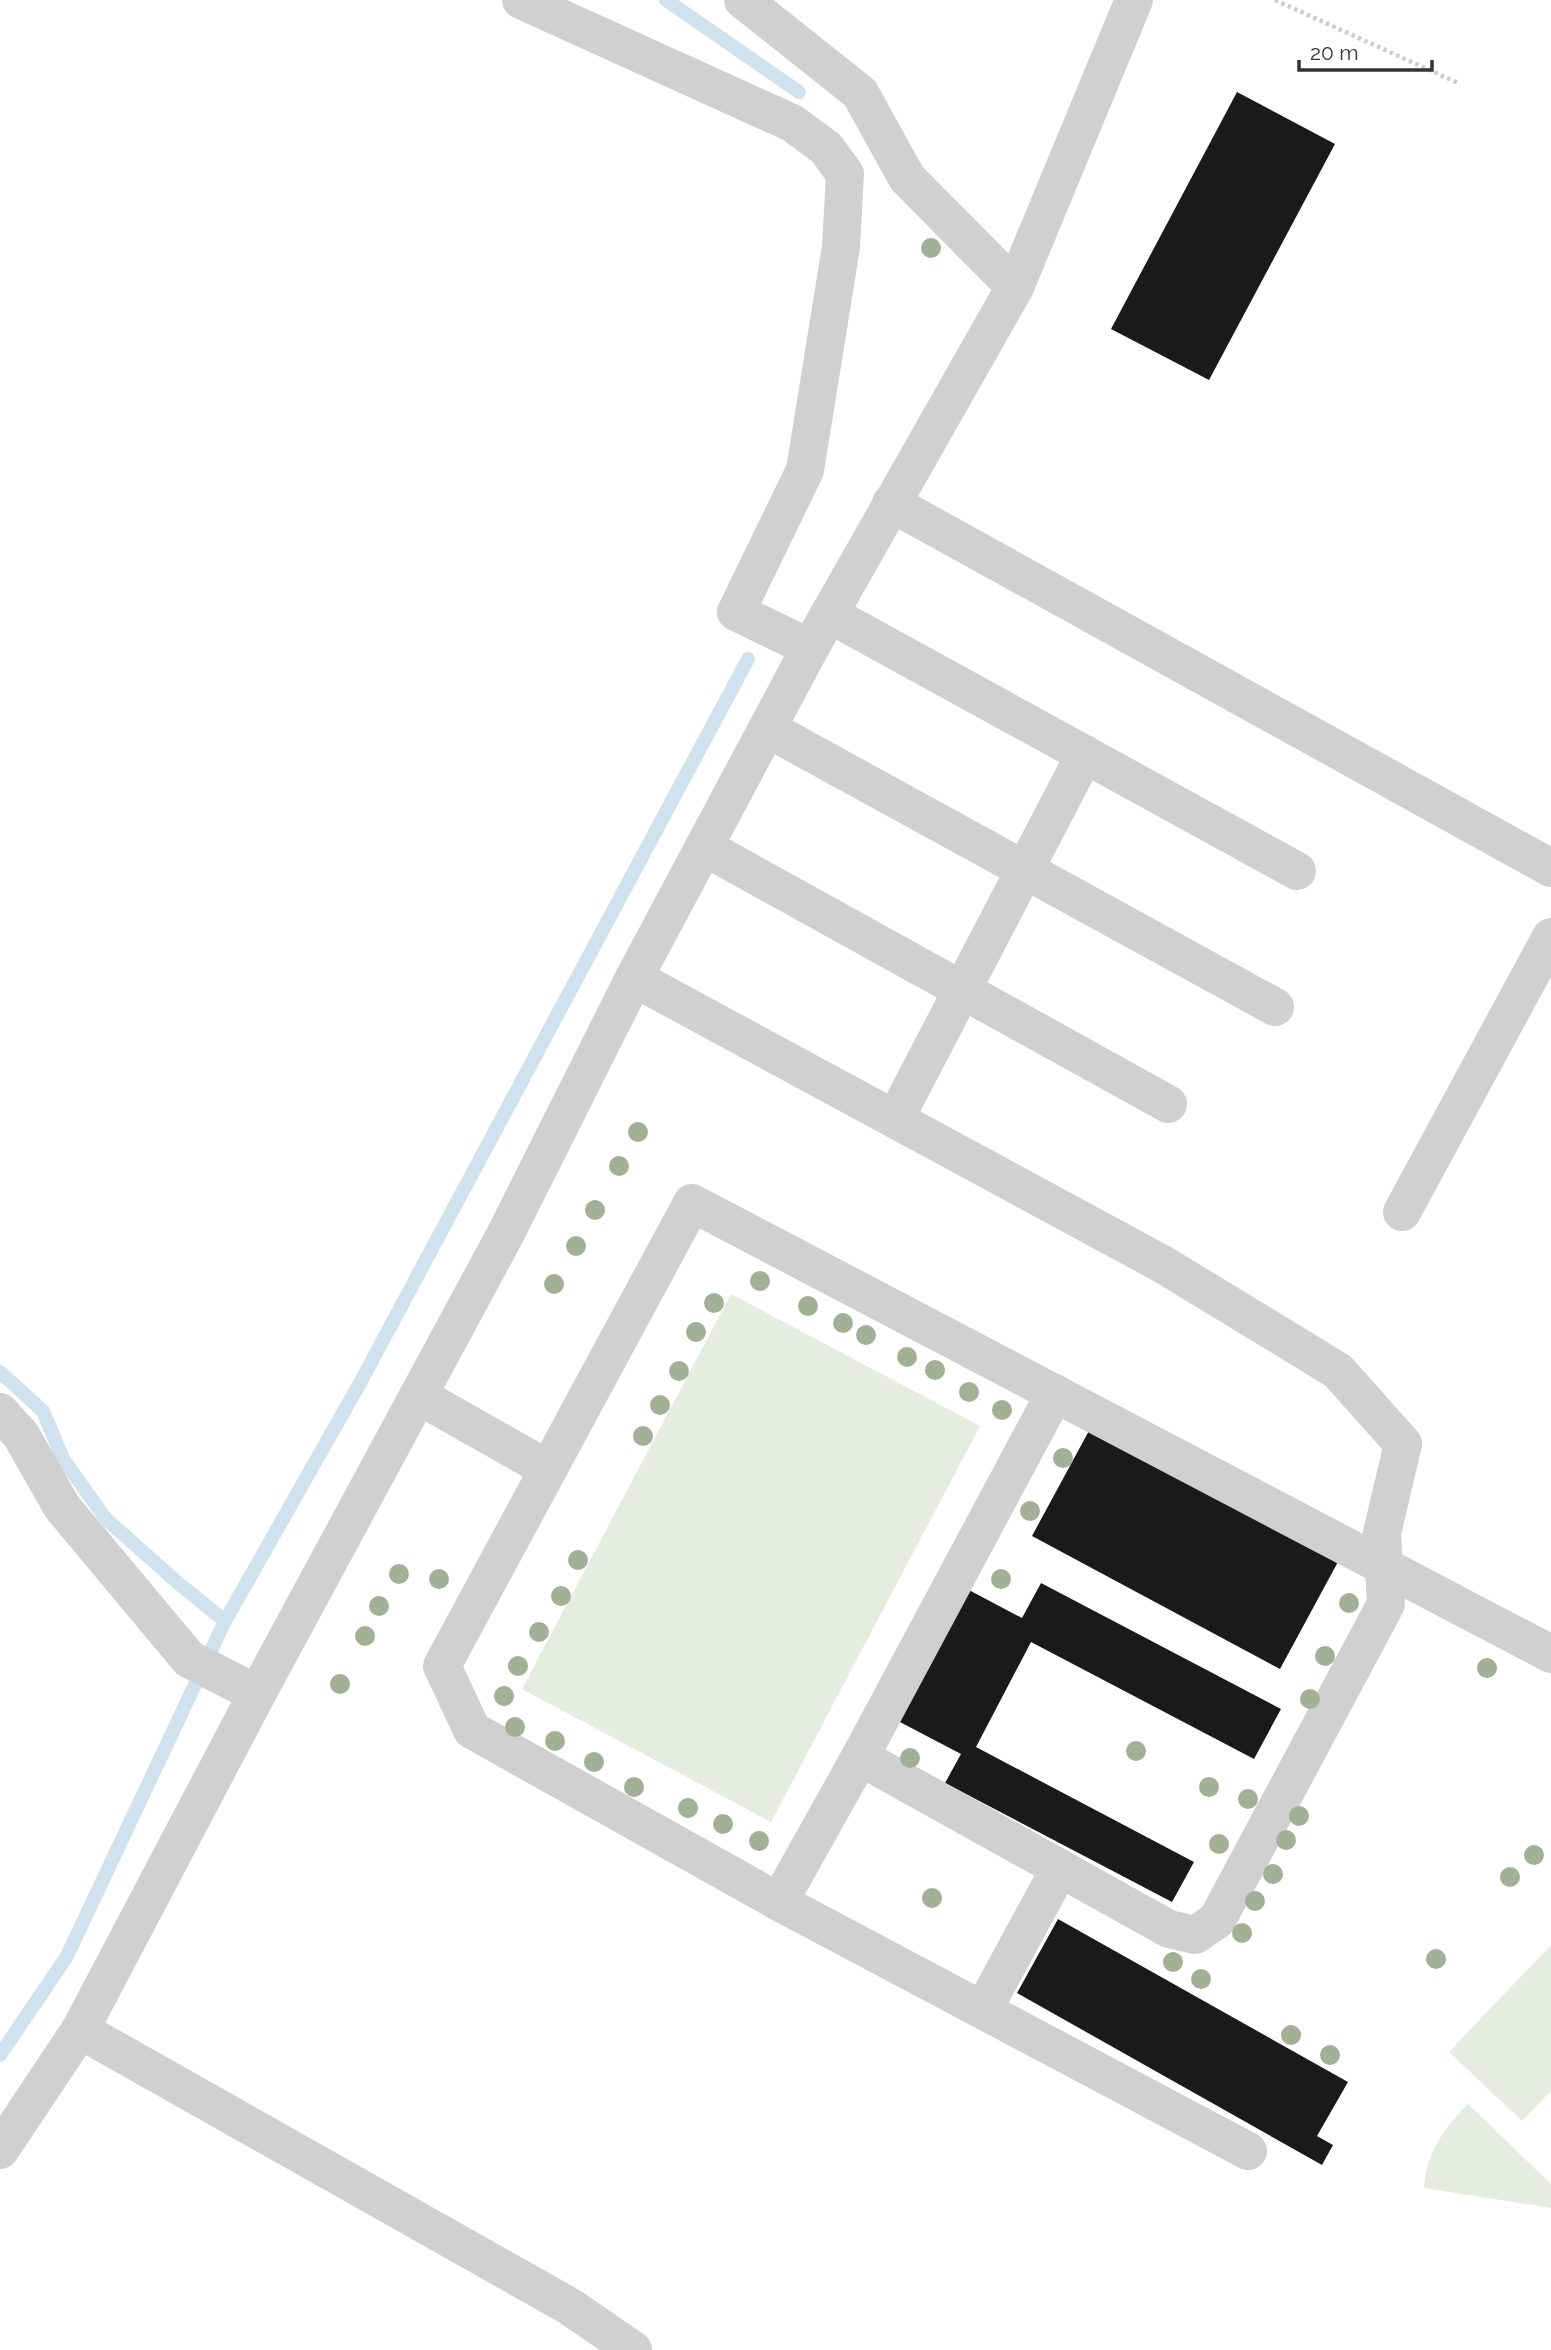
<svg xmlns="http://www.w3.org/2000/svg" width="1551" height="2350" font-family="Raleway,sans-serif">
<style>
.green{fill:#e6ecdf}
.lines{fill:none;stroke-linecap:round;stroke-linejoin:round}
.stream{stroke:#cfe2ee;stroke-width:14}
.building{fill:#1a1a1a}
.path{stroke:#cdcdcd;stroke-width:4.5;stroke-dasharray:3.5 3.5;stroke-linecap:butt}
.minor{stroke:#d0d0d0;stroke-width:38}
.tree{fill:#a2b095}
</style>
<rect width="100%" height="100%" fill="#fff"/>
<g class="green">
<polygon points="731,1294 980,1426 771,1822 522,1689"/>
<polygon points="1551,1945 1551,2091 1522,2121 1449,2052"/>
<path d="M1468,2104L1551,2184V2208L1424,2188C1426,2153 1444,2128 1468,2104Z"/>
</g>
<g class="lines">
<g class="stream">
<polyline points="666,0 799,92"/>
<polyline points="0,1372 43,1411 63,1459 106,1519 178,1583 225,1621"/>
<polyline points="0,2055 67,1956 225,1621 360,1383 748,659"/>
</g>
</g>
<g class="building">
<polygon points="1237,92 1335,144 1209,380 1111,329"/>
<polygon points="1091,1427 1339,1560 1280,1669 1032,1536"/>
<polygon points="1041,1583 1281,1709 1254,1759 1031,1642 976,1747 1194,1862 1172,1902 945,1783 961,1754 898,1721 967,1589 1022,1618"/>
<polygon points="1058,1919 1348,2082 1317,2136 1333,2145 1322,2165 1017,1993"/>
</g>
<g class="lines">
<polyline class="path" points="1275,0 1458,83"/>
<g class="minor">
<polyline points="521,0 792,123 826,148 845,174 841,247 805,470 736,612 810,648"/>
<polyline points="743,0 860,93 907,178 1015,287"/>
<polyline points="891,503 1551,868"/>
<polyline points="829,614 1297,871"/>
<polyline points="768,729 1275,1007"/>
<polyline points="704,847 1168,1104"/>
<polyline points="634,978 1164,1265 1338,1371 1403,1444 1382,1533 1386,1604 1217,1920 1195,1935 1169,1929 860,1757"/>
<polyline points="895,1119 1085,754"/>
<polyline points="1402,1212 1551,937"/>
<polyline points="419,1396 548,1469"/>
<polyline points="0,1412 21,1435 62,1507 189,1659 257,1694"/>
<polyline points="779,1902 860,1757 1055,1393"/>
<polyline points="983,2010 1060,1868"/>
<polyline points="80,2030 569,2306 633,2350"/>
<polyline points="0,2150 80,2030 257,1694 505,1235 634,978 810,648 1015,287 1134,0"/>
<polyline points="1248,2151 779,1902 472,1730 442,1666 692,1203 1551,1654"/>
</g>
</g>
<g class="tree">
<circle cx="931" cy="248" r="10"/>
<circle cx="638" cy="1132" r="10"/>
<circle cx="619" cy="1166" r="10"/>
<circle cx="595" cy="1210" r="10"/>
<circle cx="576" cy="1246" r="10"/>
<circle cx="760" cy="1281" r="10"/>
<circle cx="554" cy="1284" r="10"/>
<circle cx="714" cy="1303" r="10"/>
<circle cx="808" cy="1306" r="10"/>
<circle cx="843" cy="1323" r="10"/>
<circle cx="696" cy="1332" r="10"/>
<circle cx="866" cy="1335" r="10"/>
<circle cx="907" cy="1357" r="10"/>
<circle cx="935" cy="1370" r="10"/>
<circle cx="679" cy="1371" r="10"/>
<circle cx="969" cy="1392" r="10"/>
<circle cx="660" cy="1405" r="10"/>
<circle cx="1002" cy="1410" r="10"/>
<circle cx="643" cy="1436" r="10"/>
<circle cx="1063" cy="1458" r="10"/>
<circle cx="1030" cy="1511" r="10"/>
<circle cx="578" cy="1560" r="10"/>
<circle cx="399" cy="1574" r="10"/>
<circle cx="439" cy="1579" r="10"/>
<circle cx="1001" cy="1579" r="10"/>
<circle cx="561" cy="1596" r="10"/>
<circle cx="1349" cy="1603" r="10"/>
<circle cx="379" cy="1606" r="10"/>
<circle cx="539" cy="1632" r="10"/>
<circle cx="365" cy="1636" r="10"/>
<circle cx="1325" cy="1656" r="10"/>
<circle cx="518" cy="1666" r="10"/>
<circle cx="1487" cy="1668" r="10"/>
<circle cx="340" cy="1684" r="10"/>
<circle cx="504" cy="1696" r="10"/>
<circle cx="1310" cy="1699" r="10"/>
<circle cx="515" cy="1727" r="10"/>
<circle cx="555" cy="1741" r="10"/>
<circle cx="1136" cy="1751" r="10"/>
<circle cx="910" cy="1758" r="10"/>
<circle cx="594" cy="1762" r="10"/>
<circle cx="634" cy="1787" r="10"/>
<circle cx="1209" cy="1787" r="10"/>
<circle cx="1248" cy="1799" r="10"/>
<circle cx="688" cy="1808" r="10"/>
<circle cx="1299" cy="1816" r="10"/>
<circle cx="723" cy="1824" r="10"/>
<circle cx="1286" cy="1840" r="10"/>
<circle cx="759" cy="1841" r="10"/>
<circle cx="1219" cy="1844" r="10"/>
<circle cx="1534" cy="1855" r="10"/>
<circle cx="1273" cy="1874" r="10"/>
<circle cx="1510" cy="1877" r="10"/>
<circle cx="932" cy="1898" r="10"/>
<circle cx="1255" cy="1901" r="10"/>
<circle cx="1242" cy="1933" r="10"/>
<circle cx="1436" cy="1959" r="10"/>
<circle cx="1173" cy="1962" r="10"/>
<circle cx="1201" cy="1979" r="10"/>
<circle cx="1291" cy="2035" r="10"/>
<circle cx="1330" cy="2055" r="10"/>
</g>
<path d="M1299 60v10h133v-10" fill="none" stroke="#333333" stroke-width="3.5"/>
<text x="1310" y="60" font-size="21" fill="#333333" stroke="#ffffff" stroke-width="5" paint-order="stroke">20 m</text>
</svg>
